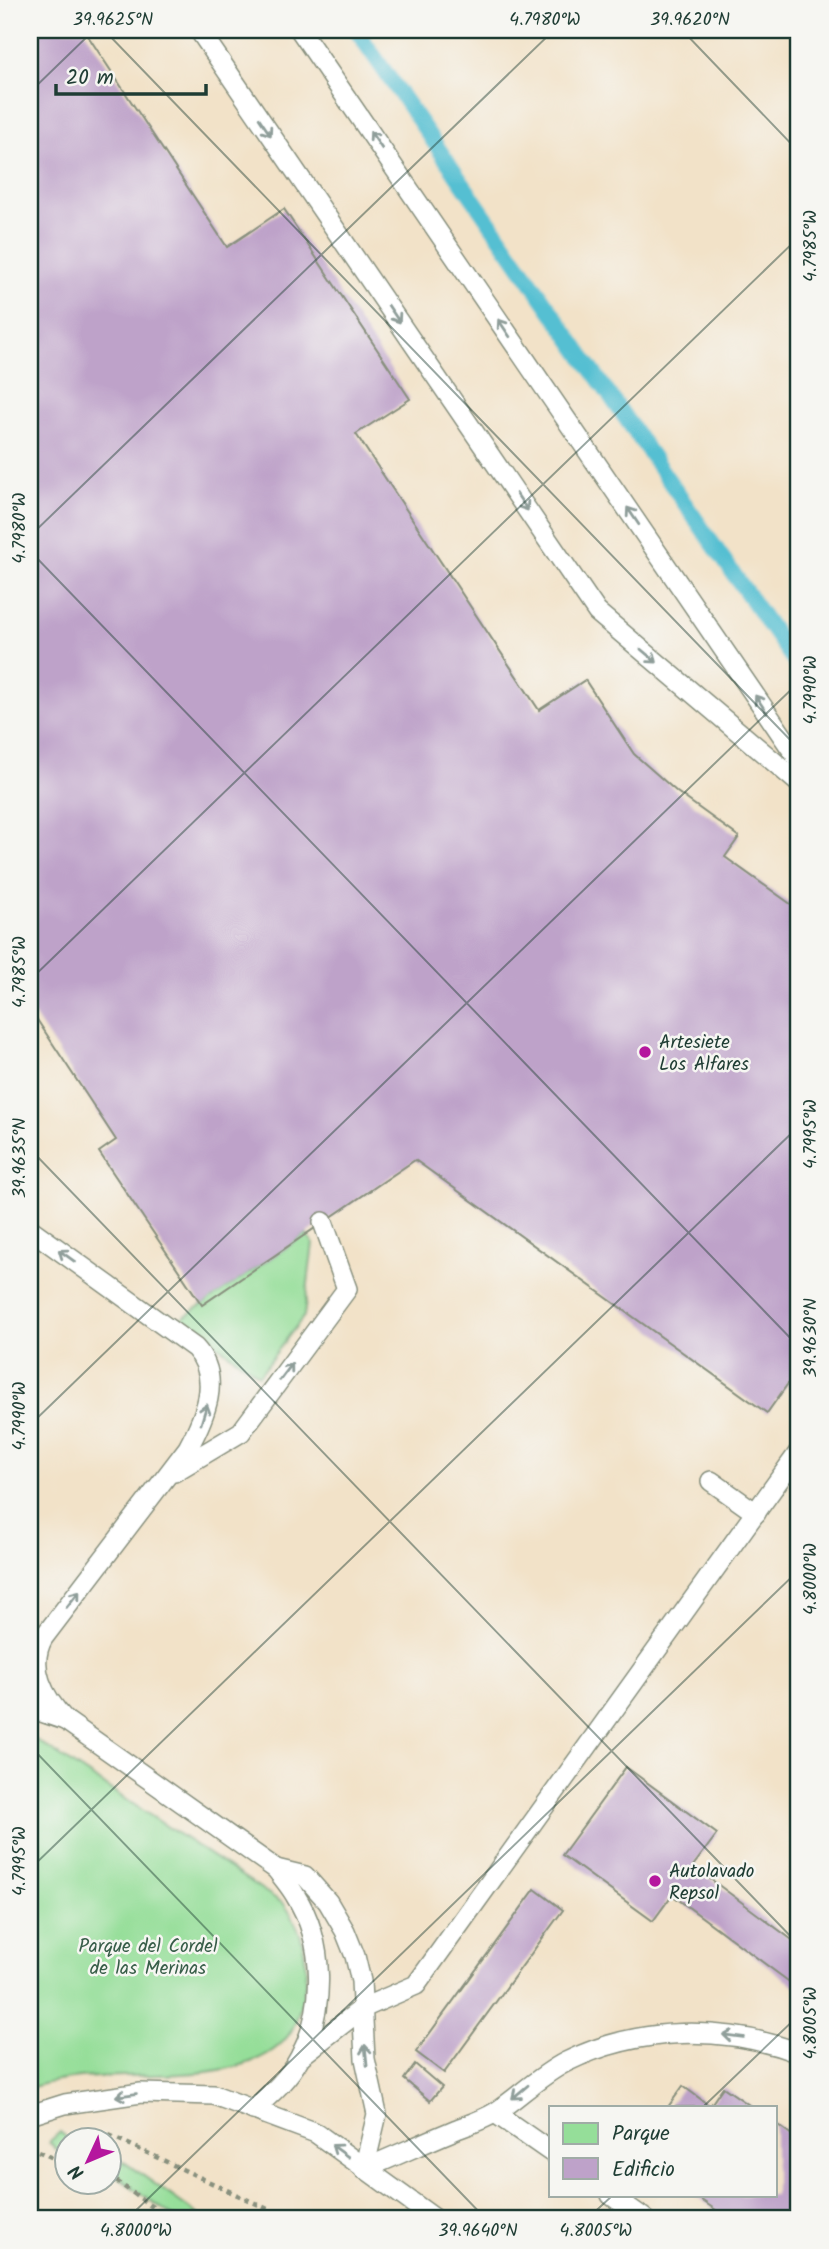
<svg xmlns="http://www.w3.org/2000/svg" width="829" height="2249" font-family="Kalam,sans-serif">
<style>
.green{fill:#95de99;stroke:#5a8e66;stroke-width:2}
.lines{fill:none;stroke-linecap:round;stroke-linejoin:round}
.stream{stroke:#55bfd2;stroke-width:16}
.building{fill:#bea2c9}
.service-casing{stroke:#88907e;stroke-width:22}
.path{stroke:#88907e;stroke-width:4.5;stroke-dasharray:5 5;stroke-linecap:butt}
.service{stroke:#fff;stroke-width:19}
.oneway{stroke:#8f9e9a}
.ticks{fill:none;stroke:#1f3d34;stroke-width:2;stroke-opacity:0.45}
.poi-dot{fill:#b5179e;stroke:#f6f6f2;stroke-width:2.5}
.labels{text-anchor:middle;stroke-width:5;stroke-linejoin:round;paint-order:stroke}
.poi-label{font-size:19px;fill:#1f3d34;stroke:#f6f6f2;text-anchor:start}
.park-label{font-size:19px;fill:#375d48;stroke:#f6f6f2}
.neatline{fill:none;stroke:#1f3d34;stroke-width:2.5}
.ticks-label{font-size:18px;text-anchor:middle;fill:#1f3d34}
</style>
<rect width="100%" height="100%" fill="#f6f6f2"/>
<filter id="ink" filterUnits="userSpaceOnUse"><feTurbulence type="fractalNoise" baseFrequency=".0143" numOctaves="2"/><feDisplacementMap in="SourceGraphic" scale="14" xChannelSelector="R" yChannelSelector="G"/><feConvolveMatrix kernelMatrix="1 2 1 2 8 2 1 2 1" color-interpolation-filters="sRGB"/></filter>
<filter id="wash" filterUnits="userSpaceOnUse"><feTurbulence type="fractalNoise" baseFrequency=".00686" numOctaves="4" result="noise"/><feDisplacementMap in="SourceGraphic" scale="28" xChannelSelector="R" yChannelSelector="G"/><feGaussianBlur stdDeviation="1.57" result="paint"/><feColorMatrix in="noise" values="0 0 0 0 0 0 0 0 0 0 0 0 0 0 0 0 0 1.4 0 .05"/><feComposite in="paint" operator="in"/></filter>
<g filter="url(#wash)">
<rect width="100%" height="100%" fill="#f2e2c8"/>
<g class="green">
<polygon points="306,1234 313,1243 304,1316 259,1375 181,1319"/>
<path d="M30,1736L284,1904C304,1930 310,1964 303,1996C300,2009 296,2025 288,2036C242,2097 97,2061 30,2088Z"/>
<polygon points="60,2132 70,2140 66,2140 66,2159 49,2142"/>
<polygon points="109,2157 124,2162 204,2219 177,2219 109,2171"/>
</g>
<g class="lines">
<polyline class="stream" points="356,30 799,668"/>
</g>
<g id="blocks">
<g class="building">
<polygon points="30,30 84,30 227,247 284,209 410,399 356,434 539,710 585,680 634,754 677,792 739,837 725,857 799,910 799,937 796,942 799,944 799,1368 767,1413 415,1160 202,1305 99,1152 116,1140 30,1009"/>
<polygon points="626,1767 717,1834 693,1866 799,1945 799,1989 672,1895 653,1921 562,1855"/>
<polygon points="535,1889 563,1910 444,2073 416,2052"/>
<polygon points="415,2064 442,2087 430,2101 404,2079"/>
<polygon points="683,2086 710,2106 723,2087 752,2107 668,2107"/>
<polygon points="775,2123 799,2140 799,2219 729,2219 694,2195 775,2195"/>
</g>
</g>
</g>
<g filter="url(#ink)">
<use href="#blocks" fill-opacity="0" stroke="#88907e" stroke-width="2"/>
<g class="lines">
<defs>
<g id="service">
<polyline points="199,30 597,612 799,783"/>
<polyline points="300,30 799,760"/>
<path d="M30,1229L195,1348C223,1378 204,1418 188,1448L43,1638C27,1667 44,1698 65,1720L276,1869C282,1877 290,1886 295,1895C325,1942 326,2008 300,2057C289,2078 271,2094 253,2110"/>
<polyline points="174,1472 241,1432 347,1289 323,1222"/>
<polyline points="711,1481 756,1513"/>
<polyline points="30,1708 65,1720"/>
<polyline points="276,1869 305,1876 328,1902 345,1931 355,1956 361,1981 365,2059 377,2114 364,2169"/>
<polyline points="301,2056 363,2008 416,1985 799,1452"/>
<polyline points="495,2113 551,2152"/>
<polyline points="30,2115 65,2104 141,2093 214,2095 316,2133 435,2219"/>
<path d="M364,2169C395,2156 426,2142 457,2129C470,2124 485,2119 496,2112C520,2096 539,2076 566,2062C639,2026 724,2025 799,2053"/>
<polyline points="611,2195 645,2219"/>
</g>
</defs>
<use href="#service" class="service-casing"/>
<g class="path">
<polyline points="109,2135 289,2219"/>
<polyline points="38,2151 66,2164"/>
<polyline points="108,2175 169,2219"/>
</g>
<use href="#service" class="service"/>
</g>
<defs><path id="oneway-shaft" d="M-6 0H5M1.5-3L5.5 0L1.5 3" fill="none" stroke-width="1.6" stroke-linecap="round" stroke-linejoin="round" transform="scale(1.75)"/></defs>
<g class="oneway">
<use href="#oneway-shaft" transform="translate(265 127) rotate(56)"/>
<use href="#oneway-shaft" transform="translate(376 140) rotate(-124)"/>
<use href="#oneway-shaft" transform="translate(394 314) rotate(56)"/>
<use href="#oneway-shaft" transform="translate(504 328) rotate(-124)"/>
<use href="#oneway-shaft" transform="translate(522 502) rotate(56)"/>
<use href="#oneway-shaft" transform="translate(633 516) rotate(-124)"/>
<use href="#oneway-shaft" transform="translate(649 656) rotate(40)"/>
<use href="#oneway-shaft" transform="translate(761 704) rotate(-124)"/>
<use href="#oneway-shaft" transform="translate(67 1256) rotate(-144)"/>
<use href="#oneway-shaft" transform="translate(286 1372) rotate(-53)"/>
<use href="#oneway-shaft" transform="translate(204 1414) rotate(-73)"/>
<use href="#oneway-shaft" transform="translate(73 1599) rotate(-52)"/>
<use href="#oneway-shaft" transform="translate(733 2036) rotate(-172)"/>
<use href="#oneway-shaft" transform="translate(366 2055) rotate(-96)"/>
<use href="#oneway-shaft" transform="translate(520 2092) rotate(140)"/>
<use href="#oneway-shaft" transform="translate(126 2095) rotate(172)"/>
<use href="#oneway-shaft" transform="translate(340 2151) rotate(-144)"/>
</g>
</g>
<path class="ticks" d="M104,30L799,749M682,30L799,152M30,92L94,30M30,536L554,30M30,551L799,1347M30,980L799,237M30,1149L799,1945M30,1425L799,682M30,1746L486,2219M30,1869L799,1126M703,2107L799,2015M127,2219L799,1570M587,2219L613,2195"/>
<g class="poi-dot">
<circle cx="645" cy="1052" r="7"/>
<circle cx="655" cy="1881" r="7"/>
</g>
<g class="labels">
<g class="poi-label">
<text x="659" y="1048">Artesiete<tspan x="659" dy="22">Los Alfares</tspan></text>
<text x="669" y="1877">Autolavado<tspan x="669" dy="22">Repsol</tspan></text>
</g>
<g class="park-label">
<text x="148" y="1952">Parque del Cordel<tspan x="148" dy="22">de las Merinas</tspan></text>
</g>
</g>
<rect width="829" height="2249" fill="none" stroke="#f6f6f2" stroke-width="77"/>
<rect x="549" y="2106" width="228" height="91" fill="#f6f6f2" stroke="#a0aca6" stroke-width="2"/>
<rect x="563" y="2123" width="35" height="21" fill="#95de99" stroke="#a0aca6" stroke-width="2"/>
<text x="612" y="2140" font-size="21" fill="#1f3d34">Parque</text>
<rect x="563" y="2158" width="35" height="21" fill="#bea2c9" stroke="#a0aca6" stroke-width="2"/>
<text x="612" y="2176" font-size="21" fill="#1f3d34">Edificio</text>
<g transform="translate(88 2161) rotate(226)"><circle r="33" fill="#f6f6f2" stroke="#a0aca6" stroke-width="2"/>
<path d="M0-5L12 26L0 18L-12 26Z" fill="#b5179e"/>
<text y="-10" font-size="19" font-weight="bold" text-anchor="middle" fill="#1f3d34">N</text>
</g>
<path d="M56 84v10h150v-10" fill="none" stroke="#1f3d34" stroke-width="3.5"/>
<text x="66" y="84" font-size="21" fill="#1f3d34" stroke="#f6f6f2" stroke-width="5" paint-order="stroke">20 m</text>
<rect x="38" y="38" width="752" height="2172" class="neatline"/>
<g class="ticks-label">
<text x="113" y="25">39.9625°N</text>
<text x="545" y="25">4.7980°W</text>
<text x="690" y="25">39.9620°N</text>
<text transform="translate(810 246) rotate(-90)" y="6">4.7985°W</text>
<text transform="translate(19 528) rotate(-90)" y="6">4.7980°W</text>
<text transform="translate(810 690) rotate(-90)" y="6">4.7990°W</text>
<text transform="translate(19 972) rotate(-90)" y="6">4.7985°W</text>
<text transform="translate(810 1134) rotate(-90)" y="6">4.7995°W</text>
<text transform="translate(19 1158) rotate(-90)" y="6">39.9635°N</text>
<text transform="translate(810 1338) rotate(-90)" y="6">39.9630°N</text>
<text transform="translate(19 1416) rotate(-90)" y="6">4.7990°W</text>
<text transform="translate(810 1579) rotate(-90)" y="6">4.8000°W</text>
<text transform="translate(19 1861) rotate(-90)" y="6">4.7995°W</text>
<text transform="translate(810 2023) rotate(-90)" y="6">4.8005°W</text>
<text x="136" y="2236">4.8000°W</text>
<text x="478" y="2236">39.9640°N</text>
<text x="596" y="2236">4.8005°W</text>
</g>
</svg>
